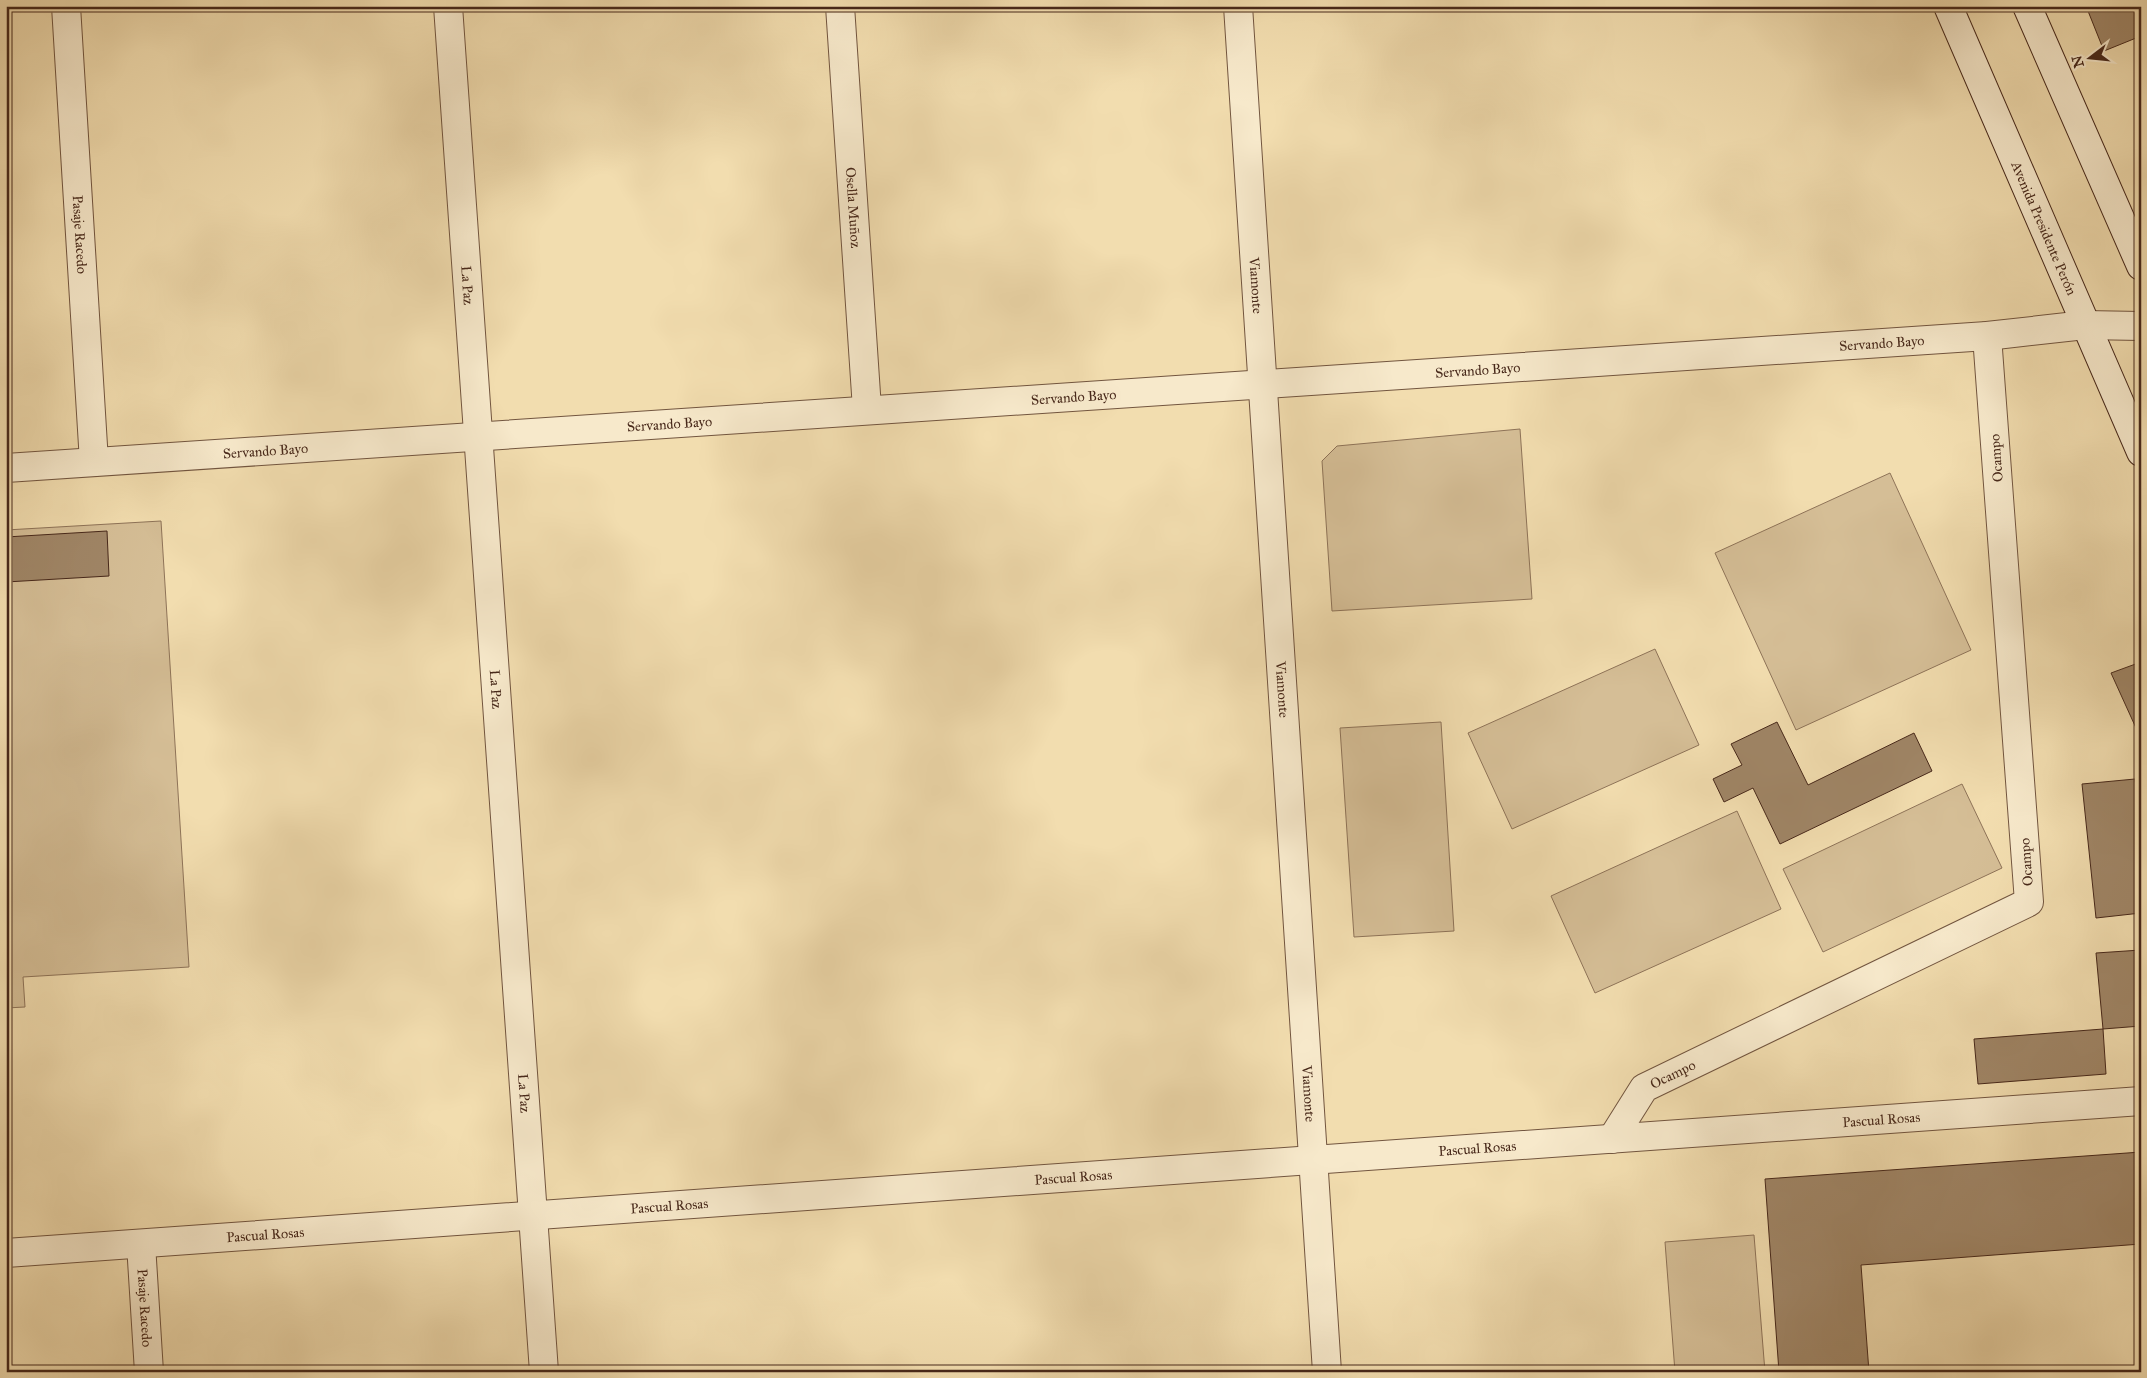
<svg xmlns="http://www.w3.org/2000/svg" width="2147" height="1378" font-family="'IM FELL Great Primer',serif">
<style>
.green{fill:#d5be96;stroke:#8e7358}
.building{fill:#a08667;stroke:#47281a}
.lines{fill:none;stroke-linecap:round;stroke-linejoin:round}
.street-casing{stroke:#72553f;stroke-width:30}
.secondary-casing{stroke:#47281a;stroke-width:30}
.street{stroke:#f7e9cb;stroke-width:28}
.secondary{stroke:#f7e9cb;stroke-width:28}
.labels{text-anchor:middle;stroke-width:4;stroke-linejoin:round;paint-order:stroke}
.street-label{font-size:14px;fill:#47281a;stroke:#f7e9cb}
</style>
<rect width="100%" height="100%" fill="#f2ddaf"/>
<filter id="stains"><feTurbulence type="fractalNoise" baseFrequency=".004" numOctaves="4"/><feColorMatrix values="0 0 0 0 .2 0 0 0 0 .09 0 0 0 0 .02 0 0 0 .5 -.17"/></filter>
<radialGradient id="worn" r=".72"><stop offset=".6" stop-color="#630" stop-opacity="0"/><stop offset="1" stop-color="#630" stop-opacity=".3"/></radialGradient>
<g class="green">
<polygon points="1520,429 1532,599 1332,611 1322,461 1337,446"/>
<polygon points="1890,473 1971,650 1796,730 1715,553"/>
<polygon points="161,521 189,967 23,977 25,1007 6,1008 6,530"/>
<polygon points="1655,649 1699,745 1512,829 1468,733"/>
<polygon points="1441,722 1454,931 1354,937 1340,728"/>
<polygon points="1962,784 2002,868 1823,952 1783,869"/>
<polygon points="1737,811 1781,909 1595,993 1551,896"/>
<polygon points="1754,1235 1765,1372 1675,1372 1665,1242"/>
</g>
<g class="building">
<polygon points="2086,6 2141,6 2141,36 2104,51"/>
<polygon points="107,531 109,576 6,582 6,537"/>
<polygon points="2141,662 2141,739 2111,673"/>
<polygon points="1777,722 1808,785 1914,733 1932,771 1780,844 1753,788 1724,802 1713,779 1742,765 1731,744"/>
<polygon points="2135,779 2141,836 2141,913 2096,918 2082,784"/>
<polygon points="2141,950 2141,1026 2103,1029 2096,953"/>
<polygon points="2103,1029 2106,1074 1978,1084 1974,1039"/>
<polygon points="2141,1152 2141,1244 1861,1265 1869,1372 1779,1372 1765,1179"/>
</g>
<g class="lines">
<defs>
<g id="street">
<path id="s1" d="M66,6L94,462"/>
<path id="s2" d="M448,6L544,1372"/>
<path id="s3" d="M840,6L867,409"/>
<path id="s4" d="M1238,6L1327,1372"/>
<path id="s5" d="M6,468L1987,336L2085,325L2141,326"/>
<path id="s6" d="M1612,1139L1644,1088L2029,902L1987,336"/>
<path id="s7" d="M141,1244L149,1372"/>
<path id="s8" d="M6,1253L2141,1101"/>
</g>
<g id="secondary">
<path id="s9" d="M1948,6L2141,452"/>
<polyline points="2027,6 2141,266"/>
</g>
</defs>
<use href="#street" class="street-casing"/>
<use href="#secondary" class="secondary-casing"/>
<use href="#street" class="street"/>
<use href="#secondary" class="secondary"/>
</g>
<g class="labels">
<g class="street-label">
<text dy="5" stroke="none"><textPath href="#s3" startOffset="202">Osella Muñoz</textPath></text>
<text dy="5" stroke="none"><textPath href="#s9" startOffset="242">Avenida Presidente Perón</textPath></text>
<text dy="5" stroke="none"><textPath href="#s1" startOffset="229">Pasaje Racedo</textPath></text>
<text dy="5" stroke="none"><textPath href="#s2" startOffset="280">La Paz</textPath></text>
<text dy="5" stroke="none"><textPath href="#s4" startOffset="280">Viamonte</textPath></text>
<text dy="5" stroke="none"><textPath href="#s5" startOffset="1880">Servando Bayo</textPath></text>
<text dy="5" stroke="none"><textPath href="#s5" startOffset="1475">Servando Bayo</textPath></text>
<text dy="5" stroke="none"><textPath href="#s5" startOffset="1070">Servando Bayo</textPath></text>
<text dy="5" stroke="none"><textPath href="#s5" startOffset="665">Servando Bayo</textPath></text>
<text dy="5" stroke="none"><textPath href="#s5" startOffset="260">Servando Bayo</textPath></text>
<text transform="translate(1996 458) rotate(-94)" y="5">Ocampo</text>
<text dy="5" stroke="none"><textPath href="#s2" startOffset="685">La Paz</textPath></text>
<text dy="5" stroke="none"><textPath href="#s4" startOffset="685">Viamonte</textPath></text>
<text transform="translate(2026 862) rotate(-94)" y="5">Ocampo</text>
<text dy="5" stroke="none"><textPath href="#s6" startOffset="92">Ocampo</textPath></text>
<text dy="5" stroke="none"><textPath href="#s2" startOffset="1090">La Paz</textPath></text>
<text dy="5" stroke="none"><textPath href="#s4" startOffset="1090">Viamonte</textPath></text>
<text dy="5" stroke="none"><textPath href="#s8" startOffset="1880">Pascual Rosas</textPath></text>
<text dy="5" stroke="none"><textPath href="#s8" startOffset="1475">Pascual Rosas</textPath></text>
<text dy="5" stroke="none"><textPath href="#s8" startOffset="1070">Pascual Rosas</textPath></text>
<text dy="5" stroke="none"><textPath href="#s8" startOffset="665">Pascual Rosas</textPath></text>
<text dy="5" stroke="none"><textPath href="#s8" startOffset="260">Pascual Rosas</textPath></text>
<text dy="5" stroke="none"><textPath href="#s7" startOffset="64">Pasaje Racedo</textPath></text>
</g>
</g>
<rect width="2147" height="1378" fill="none" stroke="#f2ddaf" stroke-width="25"/>
<rect x="8" y="8" width="2132" height="1363" fill="none" stroke="#47281a" stroke-width="2.5"/>
<rect x="12" y="12" width="2122" height="1353" fill="none" stroke="#47281a"/>
<g transform="translate(2090 58) rotate(254)" stroke="#f7e9cb" stroke-width="4" paint-order="stroke">
<path d="M0-4L9 19L0 12L-9 19Z" fill="#47281a"/>
<text y="-8" font-size="14" font-weight="bold" text-anchor="middle" fill="#47281a">N</text>
</g>
<rect width="100%" height="100%" filter="url(#stains)"/>
<rect width="100%" height="100%" fill="url(#worn)"/>
</svg>
